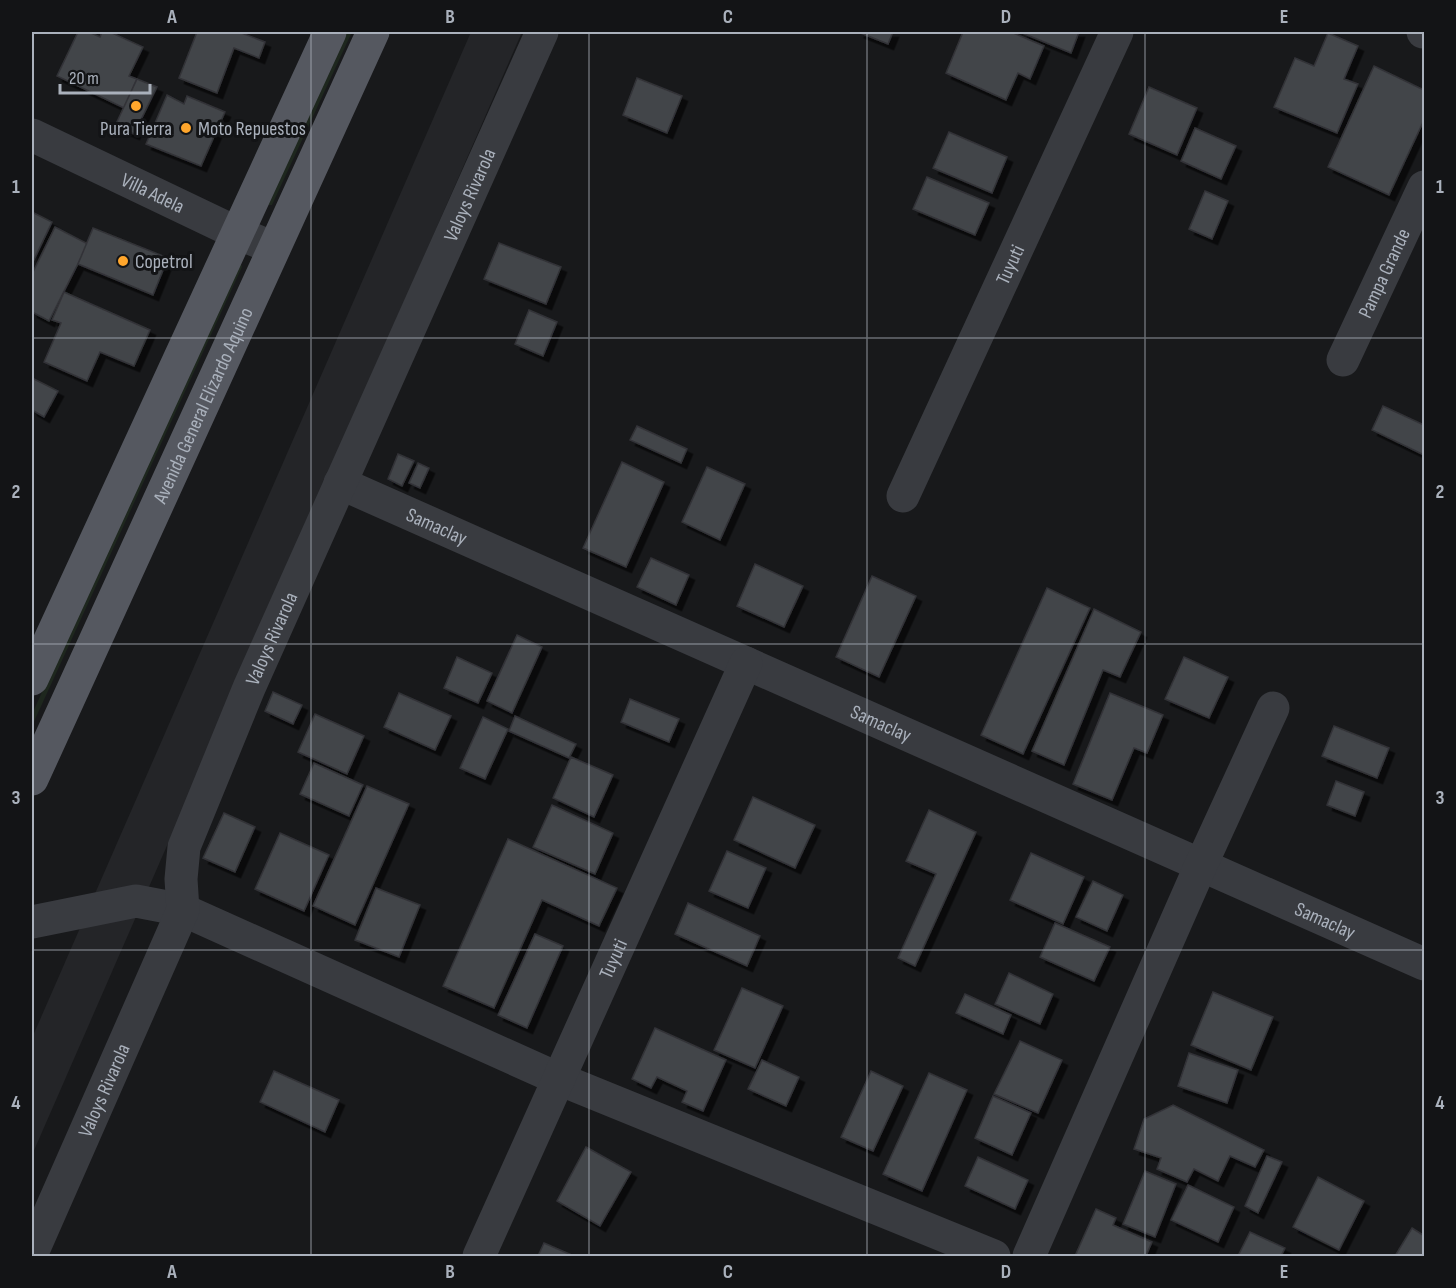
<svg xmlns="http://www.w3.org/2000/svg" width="1456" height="1288" font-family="'Sofia Sans Condensed',sans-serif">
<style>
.built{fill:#242528}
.green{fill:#1e271e}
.building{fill:#424448;stroke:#323337;stroke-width:1.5;filter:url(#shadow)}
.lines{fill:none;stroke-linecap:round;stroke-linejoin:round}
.minor{stroke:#393b40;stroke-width:33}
.major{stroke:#555860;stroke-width:33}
.grid{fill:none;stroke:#aab1bc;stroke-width:1.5;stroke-opacity:0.55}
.poi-dot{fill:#ffa62c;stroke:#131416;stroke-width:2}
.labels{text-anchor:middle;stroke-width:6;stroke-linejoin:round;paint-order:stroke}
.poi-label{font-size:20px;fill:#aab1bc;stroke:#131416;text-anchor:start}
.street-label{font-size:20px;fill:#aab1bc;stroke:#131416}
.neatline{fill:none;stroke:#aab1bc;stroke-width:2}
.grid-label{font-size:20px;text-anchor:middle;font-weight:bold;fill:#aab1bc}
</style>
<defs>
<filter id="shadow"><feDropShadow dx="5.5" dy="5.5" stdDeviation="0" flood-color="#0009"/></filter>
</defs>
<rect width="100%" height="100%" fill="#18191b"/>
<polygon class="built" points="471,32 522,32 32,1155 32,1038"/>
<g class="green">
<polygon points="346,32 352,32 272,205 268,205"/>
<polygon points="241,264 242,267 32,726 32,714 238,265"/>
</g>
<g class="building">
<polygon points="78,32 89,32 100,37 102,32 110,32 143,47 129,76 137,79 124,108 57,76"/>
<polygon points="197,32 239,32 265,42 259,58 234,48 217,93 179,78"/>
<polygon points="858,32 893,32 888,44"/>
<polygon points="963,32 1011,32 1044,46 1030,79 1018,73 1006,100 946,73"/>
<polygon points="1023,32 1079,32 1071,53 1022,33"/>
<polygon points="1328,33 1358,46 1344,79 1358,84 1337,133 1274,107 1295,58 1314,66"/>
<polygon points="1374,66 1424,90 1424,120 1389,195 1328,167"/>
<polygon points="637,78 682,96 667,133 623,115"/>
<polygon points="137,79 157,87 134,134 115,126"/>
<polygon points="1149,87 1197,108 1177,155 1129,134"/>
<polygon points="167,95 184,104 187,96 225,112 201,166 146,144"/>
<polygon points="1195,128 1236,146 1221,179 1181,161"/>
<polygon points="949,132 1007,157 992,193 933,168"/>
<polygon points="927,177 989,203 975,235 913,209"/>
<polygon points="1205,191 1228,201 1212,239 1189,229"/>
<polygon points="32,212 52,222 32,264"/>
<polygon points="55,227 88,244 49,321 32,312 32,274"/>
<polygon points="93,228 168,258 153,295 78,264"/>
<polygon points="499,243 561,267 546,304 484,279"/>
<polygon points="64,292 150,330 134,366 100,352 87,381 44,362 61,323 52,320"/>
<polygon points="529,310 557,322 543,356 515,344"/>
<polygon points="32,378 58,391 44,417 32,410"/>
<polygon points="1383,406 1424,425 1424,455 1372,430"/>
<polygon points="637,426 687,449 681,463 630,440"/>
<polygon points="398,454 414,461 402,486 388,479"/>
<polygon points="622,462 664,482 626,567 583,548"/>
<polygon points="418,463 429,468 420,488 409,483"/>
<polygon points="707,467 745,484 720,540 682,522"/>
<polygon points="651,558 689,575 676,605 637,587"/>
<polygon points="755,564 803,586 784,627 737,606"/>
<polygon points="872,576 916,596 879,677 836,657"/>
<polygon points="1047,588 1090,608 1023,754 981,735"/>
<polygon points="1094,609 1141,632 1120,677 1103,670 1064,765 1032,751"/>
<polygon points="517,635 542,647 512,713 487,701"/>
<polygon points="457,657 492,673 478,703 444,688"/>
<polygon points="1184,657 1228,677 1209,718 1165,699"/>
<polygon points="273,692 302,705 293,724 265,711"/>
<polygon points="399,693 451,716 435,750 384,727"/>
<polygon points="1110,693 1163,715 1147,753 1134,748 1112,800 1073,784"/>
<polygon points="630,699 679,719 669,742 621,722"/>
<polygon points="315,714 364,736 347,774 298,752"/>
<polygon points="515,716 576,744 569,758 509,731"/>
<polygon points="483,717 508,729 485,779 460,768"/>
<polygon points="1334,726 1389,748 1377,778 1322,756"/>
<polygon points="571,757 613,775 594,817 553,798"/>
<polygon points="314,763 363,785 349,816 300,794"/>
<polygon points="1336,781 1364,792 1355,816 1327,805"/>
<polygon points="367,786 409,804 355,925 313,906"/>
<polygon points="753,797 815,825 795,868 734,840"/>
<polygon points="552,805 613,833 595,874 533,847"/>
<polygon points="929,810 976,832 915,966 898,958 936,874 906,861"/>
<polygon points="224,813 255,827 235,872 203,858"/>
<polygon points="280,833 329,855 304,911 255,889"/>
<polygon points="508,839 617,888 599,926 542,900 494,1008 443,986"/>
<polygon points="727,851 766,868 748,908 709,891"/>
<polygon points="1031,853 1084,877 1063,924 1010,900"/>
<polygon points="1093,881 1123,895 1107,931 1076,917"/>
<polygon points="376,888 420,905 399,957 355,940"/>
<polygon points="688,903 760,936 747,966 675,934"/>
<polygon points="1055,923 1110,947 1094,981 1040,957"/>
<polygon points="535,934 563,946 527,1028 498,1015"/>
<polygon points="1009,973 1053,994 1040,1024 995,1004"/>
<polygon points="742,988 783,1006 755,1068 714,1050"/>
<polygon points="1213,992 1273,1017 1251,1070 1191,1045"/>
<polygon points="965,994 1011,1015 1003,1034 956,1013"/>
<polygon points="655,1028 726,1060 703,1111 682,1102 687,1091 657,1077 651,1088 632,1079"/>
<polygon points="1020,1041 1062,1060 1038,1113 994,1094"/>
<polygon points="1189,1053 1238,1070 1227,1103 1178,1086"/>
<polygon points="762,1060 799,1077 786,1106 748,1089"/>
<polygon points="274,1071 339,1100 325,1132 260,1102"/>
<polygon points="871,1071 903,1086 873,1151 841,1137"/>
<polygon points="929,1073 967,1090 922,1191 883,1174"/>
<polygon points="993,1096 1031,1113 1012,1155 975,1138"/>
<polygon points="1173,1105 1264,1150 1255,1167 1230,1156 1218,1181 1194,1169 1187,1182 1157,1169 1161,1158 1134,1149 1144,1119"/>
<polygon points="586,1147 631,1172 600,1226 557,1201"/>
<polygon points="1267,1156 1282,1162 1258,1213 1245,1206"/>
<polygon points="978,1157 1028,1180 1015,1209 965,1186"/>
<polygon points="1145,1171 1176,1184 1155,1237 1123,1224"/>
<polygon points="1318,1177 1364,1201 1339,1250 1293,1227"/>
<polygon points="1188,1185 1234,1207 1218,1242 1171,1220"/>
<polygon points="1096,1209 1116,1218 1113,1225 1152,1242 1146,1256 1075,1256"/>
<polygon points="1412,1228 1423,1235 1424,1232 1424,1256 1395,1256"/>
<polygon points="1250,1232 1285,1248 1281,1256 1238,1256"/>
<polygon points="544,1243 574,1256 538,1256"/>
</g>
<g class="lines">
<g class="minor">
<polyline points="1423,32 1424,32"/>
<path id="s1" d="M32,135L237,233L274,248"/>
<path id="s2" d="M1343,360L1424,187"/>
<path id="s3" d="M340,483L1424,964"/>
<path id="s4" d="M903,496L1117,32"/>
<polyline points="32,922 136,901 183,910 559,1079 994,1256"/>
<path id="s5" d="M32,1253L183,910L181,879L184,847L249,688L542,32"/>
<path id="s6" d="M479,1256L746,663"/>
<polyline points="1029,1256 1201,865 1273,708"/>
</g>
<g class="major">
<polyline points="32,679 330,32"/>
<path id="s7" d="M32,779L373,32"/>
</g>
</g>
<path class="grid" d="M311,32V1256M589,32V1256M867,32V1256M1145,32V1256M32,338H1424M32,644H1424M32,950H1424"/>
<g class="poi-dot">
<circle cx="136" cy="106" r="6"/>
<circle cx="186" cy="128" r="6"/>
<circle cx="123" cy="261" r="6"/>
</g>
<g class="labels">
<g class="poi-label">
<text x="136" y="135" text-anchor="middle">Pura Tierra</text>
<text x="198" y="135">Moto Repuestos</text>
<text x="135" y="268">Copetrol</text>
</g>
<g class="street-label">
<text dy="7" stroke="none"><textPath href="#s1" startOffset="134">Villa Adela</textPath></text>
<text dy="7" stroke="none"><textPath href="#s5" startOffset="1150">Valoys Rivarola</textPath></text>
<text dy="7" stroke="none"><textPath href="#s4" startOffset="255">Tuyuti</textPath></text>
<text dy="7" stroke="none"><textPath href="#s2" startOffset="96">Pampa Grande</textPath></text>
<text dy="7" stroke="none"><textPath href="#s7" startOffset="411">Avenida General Elizardo Aquino</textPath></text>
<text dy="7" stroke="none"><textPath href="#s3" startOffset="106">Samaclay</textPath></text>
<text dy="7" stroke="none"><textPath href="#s5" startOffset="664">Valoys Rivarola</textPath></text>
<text dy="7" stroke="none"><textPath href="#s3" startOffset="592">Samaclay</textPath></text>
<text dy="7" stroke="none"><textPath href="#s3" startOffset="1078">Samaclay</textPath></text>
<text dy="7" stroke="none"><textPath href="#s6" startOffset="326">Tuyuti</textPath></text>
<text dy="7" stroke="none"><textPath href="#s5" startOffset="178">Valoys Rivarola</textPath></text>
</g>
</g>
<rect width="1456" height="1288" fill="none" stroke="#131416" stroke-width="66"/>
<path d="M60 84v9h90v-9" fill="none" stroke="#aab1bc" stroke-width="3"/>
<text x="69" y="84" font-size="18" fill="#aab1bc" stroke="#131416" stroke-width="4.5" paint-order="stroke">20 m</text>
<rect x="33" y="33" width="1390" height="1222" class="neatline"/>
<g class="grid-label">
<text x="172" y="23">A</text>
<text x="450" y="23">B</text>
<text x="728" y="23">C</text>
<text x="1006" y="23">D</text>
<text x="1284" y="23">E</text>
<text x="16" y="193">1</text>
<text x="1440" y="193">1</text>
<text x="16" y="498">2</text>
<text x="1440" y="498">2</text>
<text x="16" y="804">3</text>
<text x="1440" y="804">3</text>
<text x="16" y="1109">4</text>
<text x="1440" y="1109">4</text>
<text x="172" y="1278">A</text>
<text x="450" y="1278">B</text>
<text x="728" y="1278">C</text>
<text x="1006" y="1278">D</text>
<text x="1284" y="1278">E</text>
</g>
</svg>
